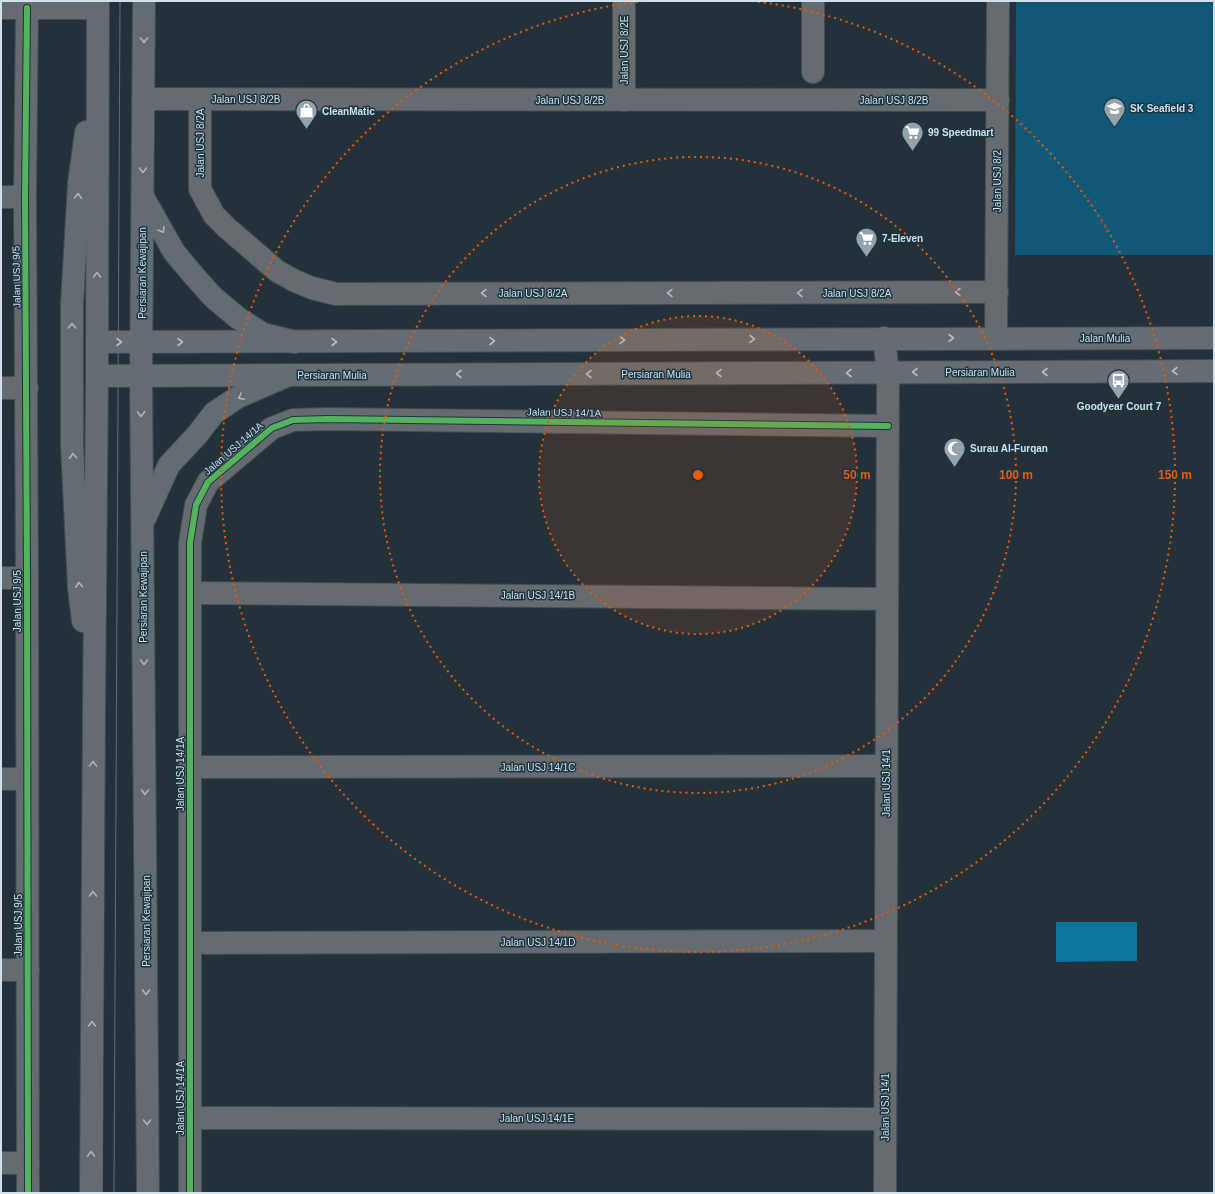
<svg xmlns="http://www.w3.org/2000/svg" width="1215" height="1194" font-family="Arial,sans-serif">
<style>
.green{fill:#105876}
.water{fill:#0a749e}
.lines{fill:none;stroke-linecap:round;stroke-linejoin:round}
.minor-casing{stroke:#414c53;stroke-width:24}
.secondary-casing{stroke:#414c53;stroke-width:24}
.primary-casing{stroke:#414c53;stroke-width:24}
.minor{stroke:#656b6f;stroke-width:22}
.secondary{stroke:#656d73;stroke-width:22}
.primary{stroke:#636c71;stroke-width:22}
.tram{stroke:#656d73;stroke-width:1}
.cycleway-casing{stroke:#1b3442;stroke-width:8}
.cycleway{stroke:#56b35d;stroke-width:6}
.oneway{stroke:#aab7bf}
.oneway2{stroke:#abb7be}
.oneway3{stroke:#b1bec6}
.ring{fill:none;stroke:#e8590c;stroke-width:2;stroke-dasharray:2 4}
.labels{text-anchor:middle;stroke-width:3;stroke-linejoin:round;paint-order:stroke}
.street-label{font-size:10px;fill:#d1e0e9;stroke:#1b3442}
.poi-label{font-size:10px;font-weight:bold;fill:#d1e0e9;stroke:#1b3442;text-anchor:start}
.centre{fill:#e8590c;stroke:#1b3442;stroke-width:2}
.ring-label{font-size:12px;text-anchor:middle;font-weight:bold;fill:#e8590c;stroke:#1b3442;stroke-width:3;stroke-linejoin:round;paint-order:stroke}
</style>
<rect width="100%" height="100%" fill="#243139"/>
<polygon class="green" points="1016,1 1214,1 1214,255 1015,255"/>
<polygon class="water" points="1056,922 1137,922 1137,961 1056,962"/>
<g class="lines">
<defs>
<g id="minor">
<polyline points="1,8 98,8"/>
<polyline points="27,8 25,197 27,578 28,1193"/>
<polyline points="813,72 813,1"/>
<polyline points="143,99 998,100"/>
<polyline points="200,99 200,189 214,215 227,228 277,271 295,281 312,288 336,294 997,292"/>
<polyline points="624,100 624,1"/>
<polyline points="1,197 25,197"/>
<polyline points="884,338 888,373 885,1193"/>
<polyline points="996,338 998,1"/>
<polyline points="1,388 27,388"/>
<polyline points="1,578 27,578"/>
<polyline points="190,593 887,599"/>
<polyline points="190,767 886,766"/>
<polyline points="1,779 27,779"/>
<polyline points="190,943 886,941"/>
<polyline points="1,970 28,970"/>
<polyline points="190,1118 885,1119"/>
<polyline points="1,1163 28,1163"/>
<polyline points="190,1193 190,543 196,505 208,482 272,428 293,420 328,419 888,426"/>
</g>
<g id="secondary">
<polyline points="97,342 1214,338"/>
<polyline points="97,376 1214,371"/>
</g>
<g id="primary">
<polyline points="144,1 141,375 148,1193"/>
<polyline points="143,197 174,252 195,277 213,297 238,318 263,334 295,342"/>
<polyline points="145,518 169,465 197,435 214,413 238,397 289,375"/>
<polyline points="83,621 79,589 72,446 72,304 79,183 86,132"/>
<polyline points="91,1193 94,708 97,376 98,1"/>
</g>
</defs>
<use href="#minor" class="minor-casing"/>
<use href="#secondary" class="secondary-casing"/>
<use href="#primary" class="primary-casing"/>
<use href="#minor" class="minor"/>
<use href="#secondary" class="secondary"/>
<use href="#primary" class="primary"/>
<g class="tram">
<polyline points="102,1193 107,1"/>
<polyline points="114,1193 120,1"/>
</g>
<defs>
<g id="cycleway">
<polyline points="27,8 25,197 27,578 28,1193"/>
<polyline points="190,1193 190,543 196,505 208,482 272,428 293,420 328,419 888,426"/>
</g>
</defs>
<use href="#cycleway" class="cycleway-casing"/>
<use href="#cycleway" class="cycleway"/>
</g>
<defs><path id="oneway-chevron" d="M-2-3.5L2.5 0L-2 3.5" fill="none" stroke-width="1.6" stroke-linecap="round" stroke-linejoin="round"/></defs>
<g class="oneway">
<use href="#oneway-chevron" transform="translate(144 40) rotate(90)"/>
<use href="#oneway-chevron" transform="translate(143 170) rotate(90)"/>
<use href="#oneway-chevron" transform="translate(78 196) rotate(-87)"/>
<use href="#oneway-chevron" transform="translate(162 230) rotate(60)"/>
<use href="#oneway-chevron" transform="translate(97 275) rotate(-90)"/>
<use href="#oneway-chevron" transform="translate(72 326) rotate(-90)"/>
<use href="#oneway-chevron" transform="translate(241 397) rotate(153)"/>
<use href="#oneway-chevron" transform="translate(141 414) rotate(89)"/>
<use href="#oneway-chevron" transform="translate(73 456) rotate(-93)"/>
<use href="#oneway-chevron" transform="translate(79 585) rotate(-94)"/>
<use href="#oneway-chevron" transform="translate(144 662) rotate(90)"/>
<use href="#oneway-chevron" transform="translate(93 764) rotate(-90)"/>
<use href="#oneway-chevron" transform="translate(145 792) rotate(90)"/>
<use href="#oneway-chevron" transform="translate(93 894) rotate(-90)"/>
<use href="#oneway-chevron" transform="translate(146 992) rotate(90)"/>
<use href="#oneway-chevron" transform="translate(92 1024) rotate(-90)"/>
<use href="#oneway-chevron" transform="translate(147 1122) rotate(90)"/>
<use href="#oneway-chevron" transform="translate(91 1154) rotate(-90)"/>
</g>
<g class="oneway2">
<use href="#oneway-chevron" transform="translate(958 292) rotate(180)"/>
<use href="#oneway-chevron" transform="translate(484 293) rotate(180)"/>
<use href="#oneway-chevron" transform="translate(670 293) rotate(180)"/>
<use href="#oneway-chevron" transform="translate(800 293) rotate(180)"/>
</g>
<g class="oneway3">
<use href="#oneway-chevron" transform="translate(951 338)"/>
<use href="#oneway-chevron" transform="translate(752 339)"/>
<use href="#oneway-chevron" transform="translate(622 340)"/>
<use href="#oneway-chevron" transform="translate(492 341)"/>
<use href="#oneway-chevron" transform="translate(119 342)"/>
<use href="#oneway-chevron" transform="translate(180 342)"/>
<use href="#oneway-chevron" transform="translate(334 342)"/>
<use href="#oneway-chevron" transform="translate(1175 371) rotate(180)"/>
<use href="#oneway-chevron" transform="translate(915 372) rotate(180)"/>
<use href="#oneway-chevron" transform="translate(1045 372) rotate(180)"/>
<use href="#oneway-chevron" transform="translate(719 373) rotate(180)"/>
<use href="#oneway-chevron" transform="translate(849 373) rotate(180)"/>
<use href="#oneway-chevron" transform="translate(459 374) rotate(180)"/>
<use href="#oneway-chevron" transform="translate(589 374) rotate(180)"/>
</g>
<circle cx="698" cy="475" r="159" fill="#e8590c" fill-opacity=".12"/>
<g class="ring">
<circle cx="698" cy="475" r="159"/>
<circle cx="698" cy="475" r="318"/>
<path d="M752 1A477 477 0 1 1 644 1"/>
</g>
<defs>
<symbol id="school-pin" viewBox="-11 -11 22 30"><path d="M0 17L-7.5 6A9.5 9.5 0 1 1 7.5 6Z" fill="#94a3ab" stroke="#1b3442"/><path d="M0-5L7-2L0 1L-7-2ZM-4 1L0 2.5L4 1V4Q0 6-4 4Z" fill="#fff"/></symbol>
<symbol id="shop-pin" viewBox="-11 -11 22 30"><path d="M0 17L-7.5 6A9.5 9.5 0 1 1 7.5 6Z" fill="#94a3ab" stroke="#1b3442"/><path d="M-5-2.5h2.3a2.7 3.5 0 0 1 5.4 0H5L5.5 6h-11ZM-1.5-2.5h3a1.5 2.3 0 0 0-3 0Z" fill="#fff"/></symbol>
<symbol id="supermarket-pin" viewBox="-11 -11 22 30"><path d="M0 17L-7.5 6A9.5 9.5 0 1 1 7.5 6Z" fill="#94a3ab" stroke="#1b3442"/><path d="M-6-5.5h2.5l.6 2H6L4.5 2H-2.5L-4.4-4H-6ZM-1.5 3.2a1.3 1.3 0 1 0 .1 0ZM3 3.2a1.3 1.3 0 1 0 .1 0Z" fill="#fff"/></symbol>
<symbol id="bus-pin" viewBox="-11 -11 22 30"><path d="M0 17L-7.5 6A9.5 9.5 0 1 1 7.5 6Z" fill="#94a3ab" stroke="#1b3442"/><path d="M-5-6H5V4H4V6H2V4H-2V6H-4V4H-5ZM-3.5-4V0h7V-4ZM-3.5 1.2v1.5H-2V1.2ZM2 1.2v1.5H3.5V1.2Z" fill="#fff"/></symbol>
<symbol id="mosque-pin" viewBox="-11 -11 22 30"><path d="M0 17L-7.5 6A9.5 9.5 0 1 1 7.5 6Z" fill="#94a3ab" stroke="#1b3442"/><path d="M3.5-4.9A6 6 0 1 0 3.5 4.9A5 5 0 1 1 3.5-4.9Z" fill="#fff"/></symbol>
</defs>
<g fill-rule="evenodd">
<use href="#school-pin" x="1102" y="96" width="25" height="34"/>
<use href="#shop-pin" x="294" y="98" width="25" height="34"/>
<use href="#supermarket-pin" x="900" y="120" width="25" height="34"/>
<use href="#supermarket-pin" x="854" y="226" width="25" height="34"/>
<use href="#bus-pin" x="1106" y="368" width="25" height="34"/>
<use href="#mosque-pin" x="942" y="436" width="25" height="34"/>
</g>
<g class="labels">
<g class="street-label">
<text transform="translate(624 50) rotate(-90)" y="4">Jalan USJ 8/2E</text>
<text x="246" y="103">Jalan USJ 8/2B</text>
<text x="570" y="104">Jalan USJ 8/2B</text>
<text x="894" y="104">Jalan USJ 8/2B</text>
<text transform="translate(200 143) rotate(-90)" y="4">Jalan USJ 8/2A</text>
<text transform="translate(997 181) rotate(-90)" y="4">Jalan USJ 8/2</text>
<text transform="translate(142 273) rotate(-90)" y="4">Persiaran Kewajipan</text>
<text transform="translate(16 277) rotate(-91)" y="4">Jalan USJ 9/5</text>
<text x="533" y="297">Jalan USJ 8/2A</text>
<text x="857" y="297">Jalan USJ 8/2A</text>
<text x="1105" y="342">Jalan Mulia</text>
<text x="980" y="376">Persiaran Mulia</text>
<text x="656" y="378">Persiaran Mulia</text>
<text x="332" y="379">Persiaran Mulia</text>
<text transform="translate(564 412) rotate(1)" y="4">Jalan USJ 14/1A</text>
<text transform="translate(233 448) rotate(-41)" y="4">Jalan USJ 14/1A</text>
<text x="538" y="599">Jalan USJ 14/1B</text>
<text transform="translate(143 597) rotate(-90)" y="4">Persiaran Kewajipan</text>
<text transform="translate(17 601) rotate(-90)" y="4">Jalan USJ 9/5</text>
<text x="538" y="771">Jalan USJ 14/1C</text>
<text transform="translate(180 774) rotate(-90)" y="4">Jalan USJ 14/1A</text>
<text transform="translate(886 783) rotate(-90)" y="4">Jalan USJ 14/1</text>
<text transform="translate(146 921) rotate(-90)" y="4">Persiaran Kewajipan</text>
<text transform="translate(18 925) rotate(-90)" y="4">Jalan USJ 9/5</text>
<text x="538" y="946">Jalan USJ 14/1D</text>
<text transform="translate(180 1098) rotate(-90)" y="4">Jalan USJ 14/1A</text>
<text transform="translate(885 1107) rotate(-90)" y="4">Jalan USJ 14/1</text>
<text x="537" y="1122">Jalan USJ 14/1E</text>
</g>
<g class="poi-label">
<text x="1130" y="112">SK Seafield 3</text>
<text x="322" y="115">CleanMatic</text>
<text x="928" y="136">99 Speedmart</text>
<text x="882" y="242">7-Eleven</text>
<text x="1119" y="410" text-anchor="middle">Goodyear Court 7</text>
<text x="970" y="452">Surau Al-Furqan</text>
</g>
</g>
<circle cx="698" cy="475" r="6" class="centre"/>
<g class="ring-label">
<text x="857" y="479">50 m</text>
<text x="1016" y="479">100 m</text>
<text x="1175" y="479">150 m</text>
</g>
<rect width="1215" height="1194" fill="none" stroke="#d1e0e9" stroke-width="4"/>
</svg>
